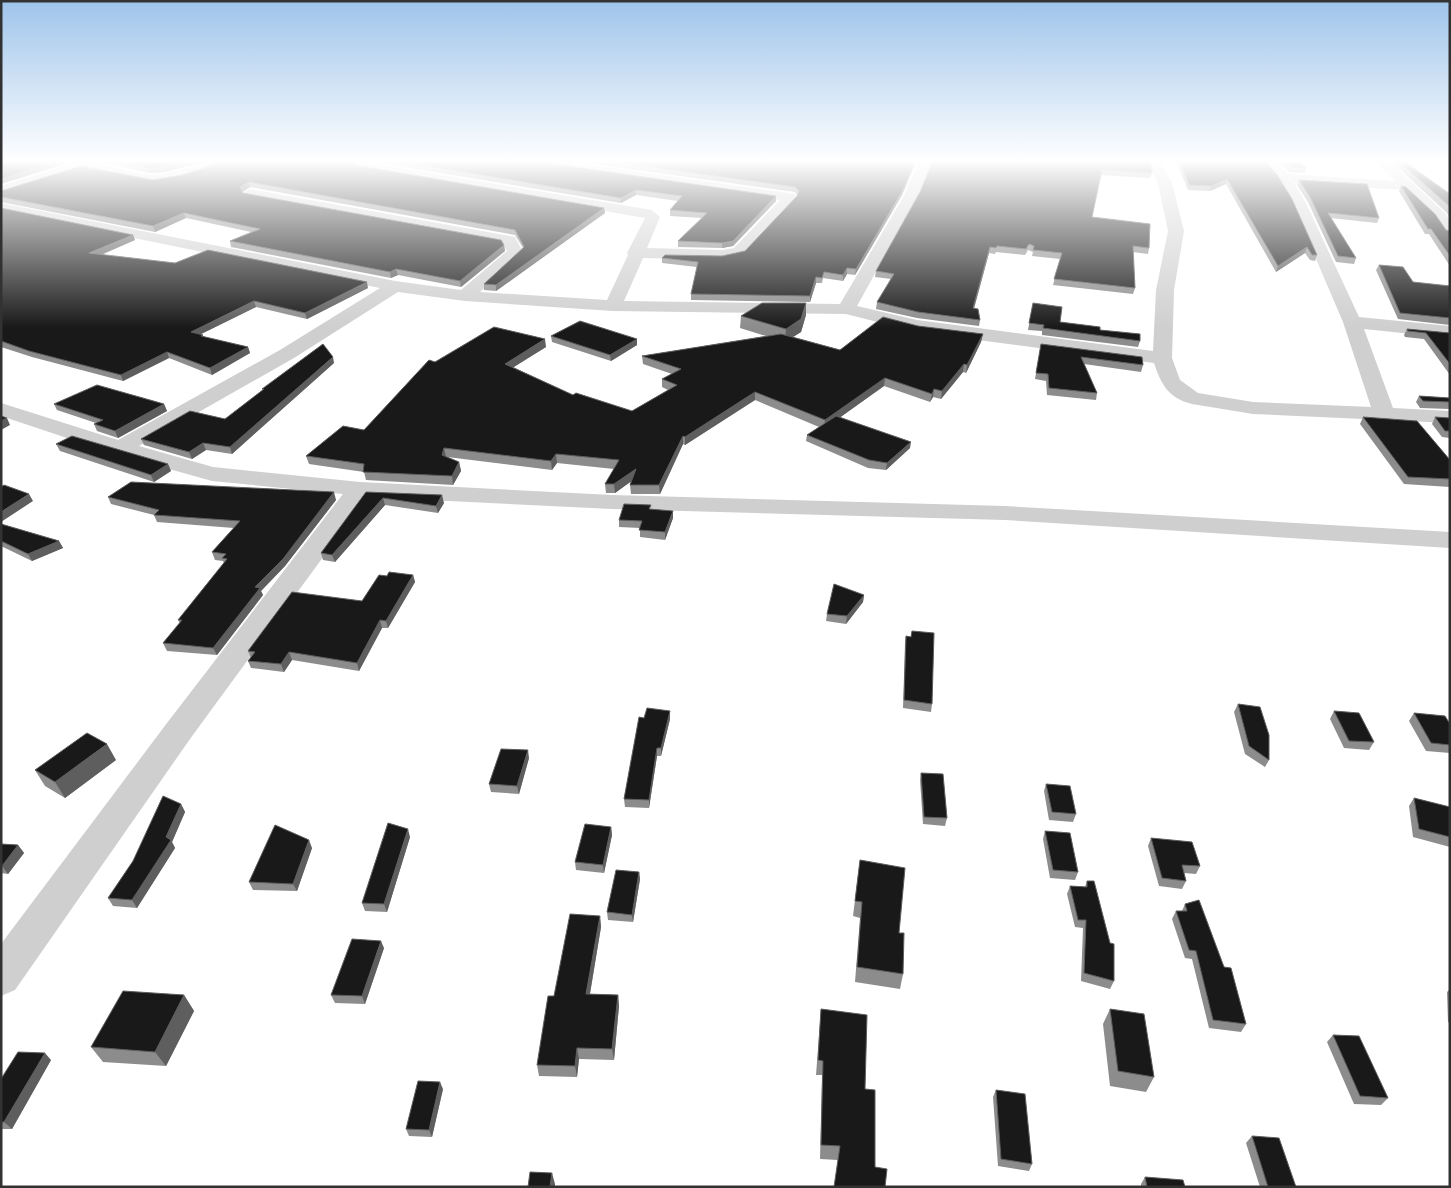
<svg xmlns="http://www.w3.org/2000/svg" width="1451" height="1188" viewBox="0 0 1451 1188" font-family="Figtree,sans-serif">
	<style>
		.lines { fill: none; stroke-linecap: round; stroke-linejoin: round }
		.minor { fill: #cfcfcf; fill-rule: evenodd }
		.wall { fill: #8c8c8c }
		.shaded-wall { fill: #5e5e5e }
		.building { fill: #191919; stroke: #5e5e5e }
	</style>
	<rect width="100%" height="100%" fill="#fff"/>
	<g class="lines">
		<!-- minor -->
		<path class="minor" d="M76,162H99L98,164C114,167 140,176 156,175C180,173 201,159 225,162L223,165L183,178L154,183L83,169L1,195V186Z
			M350,162H365L652,210L660,217L647,248L722,250L734,248L780,200L546,166L541,165L540,162H570L795,194L797,197L795,200L745,255L722,260L643,258L624,301L840,304L904,196L918,162H931L918,196L857,306L917,320L1153,351L1156,290L1168,231L1158,183L1147,162H1160L1172,183L1184,231L1174,290L1172,358L1180,380L1198,393L1253,402L1371,407L1343,322L1292,203L1278,180L1263,162H1277L1288,174L1395,181L1376,162H1390L1444,212L1450,220V236L1445,234L1434,218L1405,190L1294,183L1306,203L1359,317L1450,326V338L1364,329L1393,408L1450,411V423L1253,414L1192,404C1168,398 1161,384 1154,363L917,332L846,314L613,311L465,301L398,292L294,358L139,446L213,467L360,482L612,495L1005,506L1450,532V548L1005,520L612,509L367,497L190,739L15,990L1,996V944L167,723L343,494L212,481L112,453L1,416V403L118,440L280,350L380,288L1,211V203L395,281L461,290L507,251L503,244L245,196L243,193L250,189L515,237L523,252L480,292L607,300L628,255L627,253L645,218L361,169L356,168Z"/>
	</g>
	<!-- wall -->
	<path class="wall" d="M100,162H204L165,172L150,173L101,163Z
		M374,162H540L776,201L733,246L722,248L678,247V241L702,218L670,216V210L678,201L636,195L621,203Z
		M580,162H916L902,195L855,275L847,274L843,281L823,278L822,283H816L810,302L691,300V294L697,267L662,263V258L722,256L745,251L797,196V195L795,192Z
		M1149,162L1152,173L1150,178L1101,175L1092,217L1149,248L1148,254L1133,252L1135,288L1133,294L1053,285L1060,259L1032,256L1033,252L1028,250L1025,255L996,252L995,254L989,253L974,309L980,320L979,326L917,318L876,309L877,302L891,279L875,277L876,271L920,192Z
		M1176,162H1266L1317,255L1315,261L1310,260L1305,253L1276,272L1226,184L1210,191L1188,190Z
		M1278,162H1299L1306,168L1305,173L1289,172Z
		M1392,162H1405L1450,194V217L1445,211Z
		M355,165L604,208L605,213L496,291L484,290V284L523,248L515,235L250,187L243,192V193L504,245L505,251L461,287L398,275L391,278L231,247L230,241L251,232L186,218L155,232L1,202V191Z
		M1299,180L1379,218L1377,223L1331,218L1356,258L1354,264L1336,262L1308,202L1297,185Z
		M1401,186L1446,230L1450,231V266L1429,234H1425L1399,191Z
		M1,208L133,235L135,240L101,255L368,288L307,319L256,307L201,334L204,337L248,347L250,353L212,375L169,358L123,381L32,357L1,347Z
		M1379,265L1413,282L1450,286V325L1398,319L1376,270Z
		M806,303V315L801,332L793,337L840,350L918,326L983,334L981,342L966,373L963,372L941,399L933,397L930,402L884,386L840,417L910,448L886,470L868,468L806,441L807,435L819,427L755,400L685,445L683,444L660,494H631L630,485L631,481L615,493H606L605,484L614,469L557,463L552,470L447,457L459,462L461,471L453,485L366,480L364,472L309,464L306,456L364,430L435,362L546,347L513,367L573,395L632,411L668,390L662,387V379L672,374L643,364L642,356L766,336L740,328L741,316Z
		M1033,303L1060,322L1100,330L1140,341L1138,347L1042,335V331L1028,330Z
		M1407,329L1450,333V375L1424,339L1405,337L1404,335Z
		M551,336L637,339V345L611,361L552,342Z
		M1040,350L1143,365L1141,372L1084,364L1097,393L1096,400L1047,395L1046,381L1035,379Z
		M334,363L232,454L206,450L192,459L144,445L141,439L225,419L263,390L262,389Z
		M1419,396L1450,398V409L1420,408L1416,402Z
		M54,404H164L167,411L118,438L97,431L94,424L96,423L57,410Z
		M1363,417L1450,460V487L1404,484L1360,424Z
		M1435,417L1450,418V438L1442,437L1432,424Z
		M56,444L168,464L171,471L154,482L60,451Z
		M366,492L444,503L438,513L385,505L335,562L323,560L321,553Z
		M108,497L336,500L285,566L261,591L263,595L217,655L167,651L163,643L180,623L178,620L224,563L223,561L215,560L212,552L234,528L157,522L154,515L111,504Z
		M651,509L673,518L665,540L640,537V528L619,527V520Z
		M1,524L59,541L63,548L32,561L1,546Z
		M413,575L415,582L388,628H382L359,671L292,660L284,672L251,668L248,661L251,658L248,651L362,601L387,576Z
		M864,595L863,602L846,624L826,621L827,614Z
		M912,631L932,704L931,712L903,708L905,643L906,636L911,637Z
		M1238,704L1269,760L1265,767L1245,754L1234,712Z
		M670,711V719L661,756H657L649,808L625,807L624,799L644,718Z
		M1334,711L1374,742L1369,750L1344,748L1330,719Z
		M1414,713L1450,724V753L1426,751L1409,721Z
		M529,758L519,794L491,792L489,784Z
		M116,760L65,798L45,786L35,770Z
		M921,773L947,818L945,826L923,824L920,780Z
		M1046,784L1076,814L1073,822L1049,820L1044,791Z
		M1414,798L1450,807V847L1413,837L1409,806Z
		M181,804L185,812L172,842L175,848L137,908L113,906L108,898Z
		M611,827L612,835L604,873L576,870L575,862Z
		M1045,831L1078,872L1075,880L1050,878L1043,839Z
		M410,837L387,912L365,911L362,903Z
		M1151,838L1200,866L1196,874L1184,873L1186,881L1182,889L1159,886L1148,846Z
		M1,844L18,845L24,853L8,874L1,873Z
		M312,848L297,891L253,890L249,882Z
		M860,860L903,974L900,989L855,982L860,918L853,916Z
		M639,872L640,879L633,922L608,920L607,912Z
		M1087,881L1114,981L1110,989L1081,981L1083,928L1075,927L1067,894L1070,886L1085,887Z
		M1185,904L1246,1024L1241,1032L1209,1028L1192,959L1185,958L1172,919L1176,911H1182Z
		M600,916L601,927L590,994L618,995L619,1006L614,1060L579,1059L577,1077L539,1076L537,1065L554,996Z
		M384,948L365,1004L335,1003L331,995Z
		M1450,989V1023L1448,1022L1447,992Z
		M184,995L194,1011L166,1066L103,1062L91,1047Z
		M821,1009L865,1089L875,1167L885,1187H834L838,1160L820,1159L822,1075H816Z
		M1110,1009L1154,1077L1146,1092L1110,1086L1103,1024Z
		M1333,1035L1388,1098L1381,1105L1354,1104L1327,1042Z
		M51,1060L12,1129H1V1079Z
		M443,1089L432,1137L409,1136L406,1129Z
		M996,1090L1032,1164L1029,1171L998,1166L993,1097Z
		M1252,1136L1296,1187H1260L1246,1143Z
		M1145,1177L1185,1187H1141V1184Z"/>
	<!-- shaded-wall -->
	<path class="shaded-wall" d="M55,162H72L1,184V179Z
		M184,162H204L165,172L150,173L148,168Z
		M915,162H916L902,195L855,275L856,269Z
		M1227,179L1226,184L1210,191L1212,186Z
		M249,182L250,187L241,193L240,187Z
		M636,190V195L621,203V198Z
		M776,196V201L733,246L722,248V243Z
		M604,208L605,213L496,291V285Z
		M184,213L186,218L155,232L153,226Z
		M133,235L135,240L91,259L89,253Z
		M504,245L505,251L461,287L460,281Z
		M990,247L989,253L972,315L973,308Z
		M1307,247L1305,253L1276,272L1278,266Z
		M847,268V274L843,281V275Z
		M396,269L398,275L391,278L390,272Z
		M816,277V283L810,302V296Z
		M367,282L368,288L307,319L305,313Z
		M254,301L256,307L193,338L191,332Z
		M806,303V315L801,332L785,342L786,329Z
		M983,334L981,342L966,373L967,365Z
		M545,339L546,347L506,372L505,364Z
		M637,339V345L611,361L610,355Z
		M248,347L250,353L212,375L210,368Z
		M167,352L169,358L123,381L121,375Z
		M333,357L334,363L232,454L230,447Z
		M964,364L963,372L941,399L942,391Z
		M885,378L884,386L824,429L825,420Z
		M934,389L933,397L930,402L932,394Z
		M755,392V400L685,445V437Z
		M164,404L167,411L118,438L115,431Z
		M7,418L10,425L1,430V421Z
		M683,436V444L660,494L659,485Z
		M911,442L910,448L886,470L887,463Z
		M203,443L206,450L192,459L189,452Z
		M444,448L446,457L442,455Z
		M556,454L557,463L552,470L551,461Z
		M459,462L461,471L453,485L452,476Z
		M168,464L171,471L154,482L151,475Z
		M636,469V478L615,493L614,484Z
		M334,492L336,500L285,566L261,591L263,595L217,655L213,648L255,587Z
		M29,494L33,501L1,522V512Z
		M442,495L444,503L438,513L436,506Z
		M383,498L385,505L335,562L332,555Z
		M673,511V518L665,540V532Z
		M59,541L63,548L32,561L28,554Z
		M413,575L415,582L388,628L386,621Z
		M864,595L863,602L846,624L847,616Z
		M380,620L382,628L359,671L357,663Z
		M289,652L292,660L284,672L281,664Z
		M670,711V719L661,756V748Z
		M107,744L116,760L65,798L55,782Z
		M657,748V756L649,808V800Z
		M528,750L529,758L519,794L517,786Z
		M181,804L185,812L172,842L175,848L137,908L132,900L166,837Z
		M611,827L612,835L604,873L603,865Z
		M408,829L410,837L387,912L384,904Z
		M309,840L312,848L297,891L293,884Z
		M18,845L24,853L8,874L2,866Z
		M639,872L640,879L633,922L632,915Z
		M600,916L601,927L588,1005L586,994Z
		M381,941L384,948L365,1004L362,996Z
		M184,995L194,1011L166,1066L155,1052Z
		M618,995L619,1006L614,1060L612,1049Z
		M577,1048L579,1059L577,1077L575,1066Z
		M45,1053L51,1060L12,1129L4,1122Z
		M440,1082L443,1089L432,1137L429,1130Z
		M552,1173L555,1184V1187H550Z"/>
	<!-- building -->
	<path class="building" d="M1,162H55L1,179Z
		M117,162H184L163,167L148,168Z
		M222,162H351L355,165L604,208L496,285L484,284L524,247L515,230L249,182L240,187L243,193L501,240L504,245L460,281L396,269L390,272L230,241L260,229L184,213L153,226L1,197V191L81,166L153,180L182,175Z
		M402,162H540L776,196L733,241L722,243L678,241L707,213L670,210L682,196L636,190L621,198Z
		M614,162H915L903,190L856,269L847,268L843,275L824,272L822,278L816,277L810,296L691,294L698,262L662,258L665,255L722,256L745,251L797,196L799,191L795,187Z
		M932,162H1149L1152,167V173L1102,170L1092,217L1150,224L1149,248L1133,246L1135,288L1054,279L1062,253L1033,250L1034,246L1029,244L1026,249L997,246L996,248L990,247L973,308L978,309L980,320L918,312L877,302L894,274L876,271L920,192Z
		M1180,162H1266L1278,176L1292,199L1317,255H1312L1307,247L1278,266L1227,179L1212,186L1189,185Z
		M1285,162H1299L1306,168L1291,167Z
		M1399,162H1405L1450,194V208L1448,205Z
		M1299,180L1367,184L1379,218L1328,213L1356,258L1338,256L1310,197Z
		M1401,186L1406,187L1435,214L1446,230L1450,231V256L1431,229H1428Z
		M1,208L133,235L89,253L175,263L208,250L367,282L305,313L254,301L191,332L203,335L201,336L248,347L210,368L167,352L121,375L29,351L1,341Z
		M1379,265L1403,267L1413,282L1450,286V318L1400,313Z
		M762,303H806L801,319L786,329L741,316Z
		M1033,303L1062,307L1060,322L1100,327V330L1140,334V341L1043,328L1044,325L1029,323Z
		M883,317L918,326L983,334L967,365L964,364L942,391L934,389L932,394L885,378L825,420L755,392L685,437L683,436L659,485H630L636,469L614,484H605L619,460L556,454L551,461L444,448L442,455L459,462L452,476L363,472L364,464L306,456L343,426L364,430L429,360L435,362L494,327L545,339L505,364L573,395L576,393L632,411L677,385L662,379L681,369L642,356L781,334L840,350Z
		M580,321L637,339L610,355L551,336Z
		M1407,329L1450,333V364L1426,333L1408,331Z
		M323,344L333,357L230,447L203,443L189,452L141,439L190,411L225,419L264,389H262Z
		M1041,344L1142,357L1143,365L1081,357L1097,393L1049,388L1048,374L1036,373Z
		M97,385L164,404L115,431L94,424L103,420L54,404Z
		M1419,396L1450,398V402L1423,401Z
		M1,416L7,418L1,421Z
		M836,416L911,442L887,463L869,460L807,435Z
		M1363,417L1417,421L1450,460V479L1408,477Z
		M1435,417L1450,418V431H1445Z
		M72,436L168,464L151,475L56,444Z
		M131,482L334,492L283,559L255,587L260,588L213,648L163,643L182,620H178L227,559L222,558L226,554L212,552L240,521L154,515L159,510L108,497Z
		M4,485L29,494L1,512V487Z
		M366,492L442,495L436,506L383,498L332,555L321,553Z
		M624,504L651,505L649,509L673,511L665,532L639,530L642,521L619,520Z
		M1,524L59,541L28,554L1,541Z
		M389,572L413,575L386,621L380,620L357,663L289,652L281,664L248,661L255,652L248,651L292,592L362,601L379,575L387,576Z
		M834,584L864,595L847,616L827,614Z
		M912,631L934,633L932,704L904,700L906,636L911,637Z
		M1238,704L1260,707L1269,735V760L1249,746Z
		M647,708L670,711L661,748H657L649,800L624,799L639,717L644,718Z
		M1334,711L1359,713L1374,742L1349,741Z
		M1414,713L1445,716L1450,724V745L1431,743Z
		M87,733L107,744L55,782L35,770Z
		M501,749L528,750L517,786L489,784Z
		M921,773L943,774L947,818L924,817Z
		M1046,784L1070,786L1076,814L1052,812Z
		M163,796L181,804L166,837L171,840L132,900L108,898L133,861Z
		M1414,798L1450,807V837L1419,829Z
		M388,823L408,829L384,904L362,903Z
		M585,824L611,827L603,865L575,862Z
		M275,825L309,840L293,884L249,882Z
		M1045,831L1070,833L1078,872L1053,870Z
		M1151,838L1192,842L1200,866L1182,865L1186,881L1162,878Z
		M1,844L18,845L2,866H1Z
		M860,860L905,868L899,933H904L903,974L857,967L862,902L855,901Z
		M616,870L639,872L632,915L607,912Z
		M1087,881H1094L1110,943L1114,944V981L1084,973L1086,920H1078L1070,886L1087,887Z
		M1199,900L1224,967L1231,968L1246,1024L1213,1020L1196,951L1189,950L1176,911H1187L1185,904Z
		M570,914L600,916L586,994L618,995L612,1049L577,1048L575,1066L537,1065L548,996H554Z
		M352,939L381,941L362,996L331,995Z
		M123,991L184,995L155,1052L91,1047Z
		M821,1009L867,1015L865,1089L875,1090V1167L887,1169L885,1187H834L840,1146L821,1145L823,1061L818,1060Z
		M1110,1009L1144,1014L1154,1077L1118,1071Z
		M1333,1035L1359,1036L1388,1098L1360,1096Z
		M18,1052L45,1053L4,1122H1V1079Z
		M418,1081L440,1082L429,1130L406,1129Z
		M996,1090L1025,1094L1032,1164L1001,1159Z
		M1252,1136L1279,1138L1296,1187H1268Z
		M530,1172L552,1173L550,1187H528Z
		M1145,1177L1183,1180L1185,1187H1147Z"/>
	<!-- sky -->
	<linearGradient id="sky" x2="0" y2="1"><stop stop-color="#9ec4ea"/><stop offset="0.49" stop-color="#fff"/><stop offset="1" stop-color="#fff" stop-opacity="0"/></linearGradient>
	<rect width="1451" height="328" fill="url(#sky)"/>
	<!-- border -->
	<rect width="1451" height="1188" fill="none" stroke="#323232" stroke-width="5"/>
</svg>
